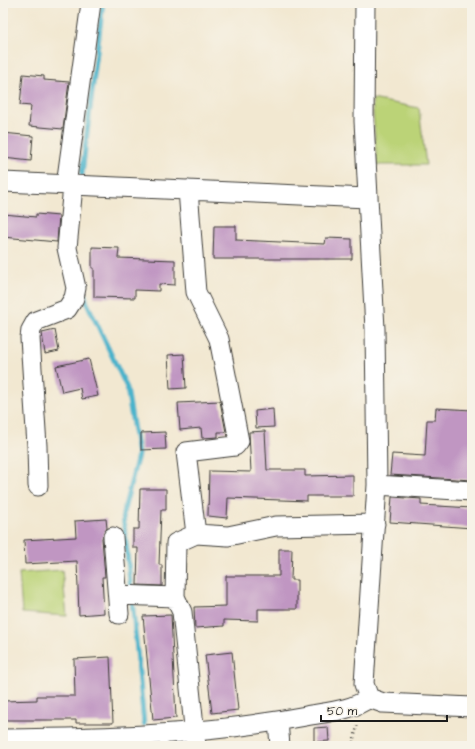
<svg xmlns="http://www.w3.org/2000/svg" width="475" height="749" viewBox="0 0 475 749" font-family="'Architects Daughter',sans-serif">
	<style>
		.green { fill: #bbd377; stroke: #6c784a }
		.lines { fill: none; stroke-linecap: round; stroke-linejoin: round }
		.stream { stroke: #4cb3cb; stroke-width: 5 }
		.building { fill: #c096c2 }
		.street-casing { stroke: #3c3b37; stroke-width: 21 }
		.path { stroke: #3c3b37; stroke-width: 2.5; stroke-dasharray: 1 3; stroke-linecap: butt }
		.street { stroke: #fff; stroke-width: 19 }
	</style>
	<rect width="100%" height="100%" fill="#f7f3e8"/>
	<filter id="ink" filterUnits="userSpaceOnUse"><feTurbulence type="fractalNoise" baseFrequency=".025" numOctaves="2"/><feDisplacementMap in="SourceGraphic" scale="8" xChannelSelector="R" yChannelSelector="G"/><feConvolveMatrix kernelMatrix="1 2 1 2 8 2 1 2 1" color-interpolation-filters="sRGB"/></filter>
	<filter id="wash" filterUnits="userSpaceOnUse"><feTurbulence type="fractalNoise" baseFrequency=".012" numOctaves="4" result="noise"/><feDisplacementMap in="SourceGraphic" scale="16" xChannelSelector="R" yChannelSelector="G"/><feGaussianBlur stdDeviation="0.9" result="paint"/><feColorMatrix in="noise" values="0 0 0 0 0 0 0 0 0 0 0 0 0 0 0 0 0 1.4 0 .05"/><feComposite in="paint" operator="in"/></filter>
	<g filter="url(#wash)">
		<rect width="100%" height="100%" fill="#f2e8d1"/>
		<!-- green -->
		<path class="green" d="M372,99L419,108L426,165H377Z
			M62,570L67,616L22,613L19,573Z"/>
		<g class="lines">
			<!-- stream -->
			<path class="stream" d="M82,174L103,3
				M83,288L87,303L127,388L138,455L123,514L131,591
				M132,599L144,724"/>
		</g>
		<g id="blocks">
			<!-- building -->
			<path class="building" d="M23,74L44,76V80L69,82L63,129L29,126L31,106L20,105Z
				M3,133L33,136L31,161L3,158Z
				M3,214L36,217V214L59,216L57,242L3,237Z
				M214,226H236V240L325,244L326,238L352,239V259H213Z
				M92,247L119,248L118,258L175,260V285L159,284V291L135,290V298L94,297V268H92Z
				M55,330L59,351L45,354L42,333Z
				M184,354L186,388L170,389L168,355Z
				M89,359L98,396L82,399L80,388L62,392L56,366Z
				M220,401L226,432H218V437L202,438L201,428L180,430L178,403Z
				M436,408L472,410V480L390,475L392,454L425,456L427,420H435Z
				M273,409L274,427L256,428L255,411Z
				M265,431L267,470H305V476L353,475V496H307V501L228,498L227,518L208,516L209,471L251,472L249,432Z
				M165,432L166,449L141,450V433Z
				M140,489H166V510H161L159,565H162V586L137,585L138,548H133V529H139Z
				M392,497L421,499V505L472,508V528L390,522Z
				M106,519L107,528L102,538L105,577H102L104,613L79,615L77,561L25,564L24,540L76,537L75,521Z
				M279,549H292L291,580H297V609H258V621L224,620V626L195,628L194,607L226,606V576H279Z
				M171,615L176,718L153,720L143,616Z
				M232,652L238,710L212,713L205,655Z
				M110,657L113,723H76V720H3V701L37,700V696H75L74,659Z
				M328,727L329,741L314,742V728Z"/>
		</g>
	</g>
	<g filter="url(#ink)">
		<use href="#blocks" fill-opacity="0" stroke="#3c3b37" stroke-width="1"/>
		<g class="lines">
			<!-- street casing -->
			<g class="street-casing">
				<path id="street" d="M365,3L364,121L375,329L377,485L364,684L369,698L383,703L472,707
					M3,182L367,198
					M66,185L91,3
					M188,190L196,292L219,339L239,441L235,446L186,452L196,534L228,536L276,526L375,524
					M377,485L472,491
					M38,486L37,446L30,338L31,330L36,321L67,309L74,298L76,288L67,248L73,186
					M196,534L176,543L175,597L182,612L196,746
					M113,537L119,614
					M118,595L175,597
					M278,721L280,746
					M3,739C105,738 206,735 306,716C327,712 351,711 369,698"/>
			</g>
			<!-- path -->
			<path class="path" d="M352,746L358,723"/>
			<!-- street -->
			<use href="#street" class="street"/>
		</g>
	</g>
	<!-- margin -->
	<rect width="475" height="749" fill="none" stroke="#f7f3e8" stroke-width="16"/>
	<!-- scale -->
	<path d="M321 715v6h126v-6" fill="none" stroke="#1c1c1c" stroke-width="2"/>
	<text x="327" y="715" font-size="12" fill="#1c1c1c" stroke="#f7f3e8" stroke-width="3" paint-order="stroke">50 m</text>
</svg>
